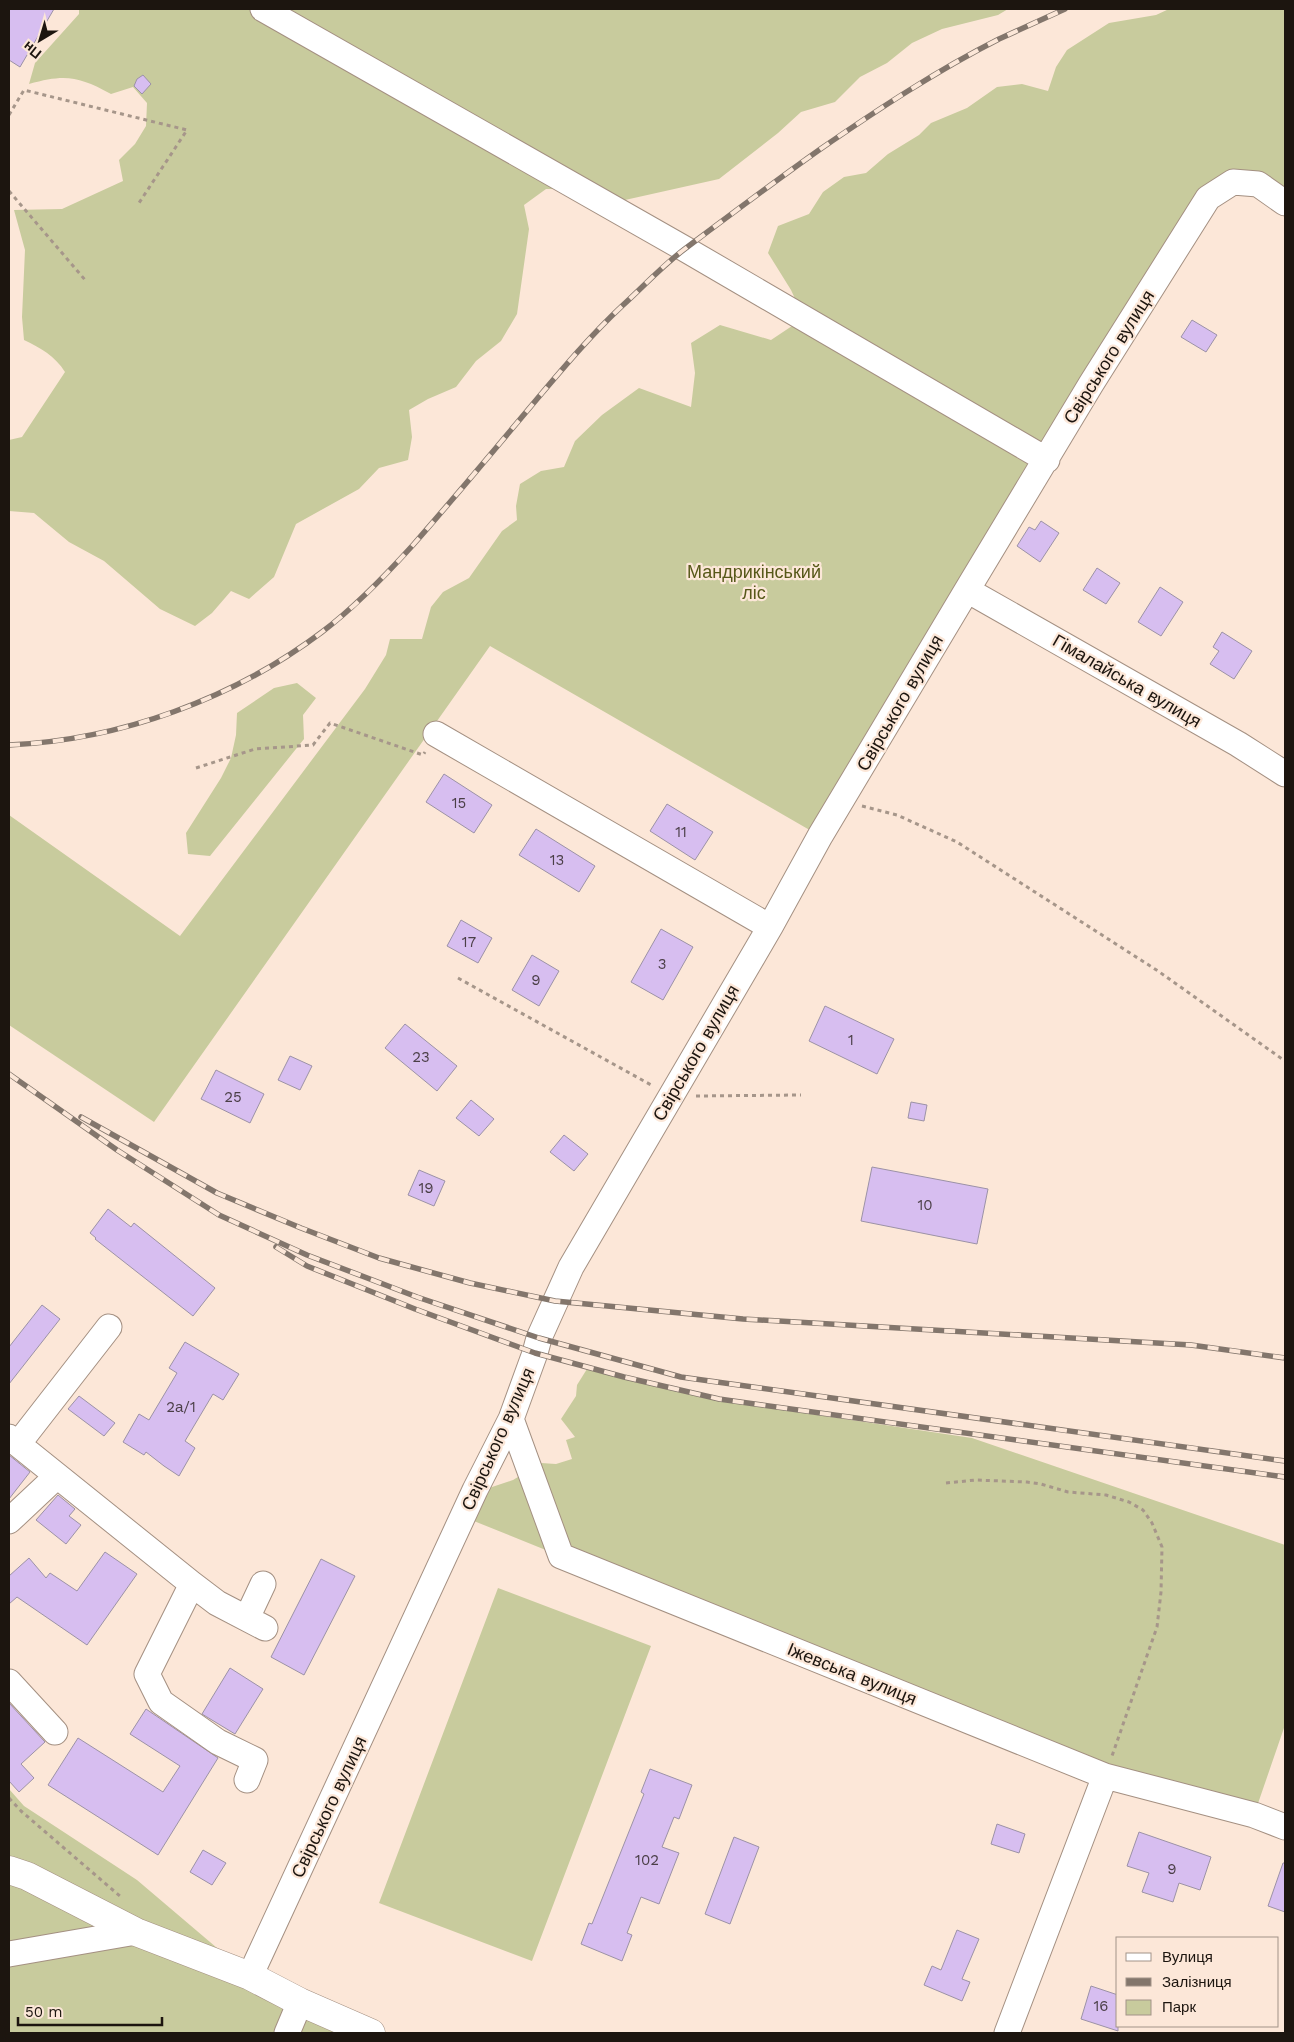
<svg xmlns="http://www.w3.org/2000/svg" width="1294" height="2042" viewBox="0 0 1294 2042" font-family="'Work Sans',sans-serif">
	<style>
		.green { fill: #c8cb9d }
		.building { fill: #d7bef0; stroke: #9c92a6 }
		.lines { fill: none; stroke-linecap: round; stroke-linejoin: round }
		.minor-casing { stroke: #a49082; stroke-width: 27 }
		.major-casing { stroke: #a49082; stroke-width: 29 }
		.path { stroke: #a6968a; stroke-width: 3; stroke-dasharray: 4 4; stroke-linecap: butt }
		.minor { stroke: #fff; stroke-width: 25 }
		.major { stroke: #fff; stroke-width: 28 }
		.rail-casing { stroke: #83766c; stroke-width: 5.5 }
		.rail { stroke: #fce7d8; stroke-width: 4; stroke-dasharray: 11; stroke-linecap: butt }
		.labels { text-anchor: middle; stroke-width: 4.5; stroke-linejoin: round; paint-order: stroke }
		.number-label { font-size: 15px; fill: #4b3f47 }
		.street-label { font-size: 18px; fill: #1c150f; stroke: #fce7d8 }
		.park-label { font-size: 18px; fill: #575819; stroke: #fce7d8 }
	</style>
	<rect width="100%" height="100%" fill="#fce7d8"/>
	<!-- green -->
	<path class="green" d="M79,9H1008L998,15L942,29L912,43L887,63L860,77L835,102L801,112L778,133L719,179L616,202L582,189H546L524,205L529,229L517,314L501,341L476,361L456,387L428,399L409,410L412,437L408,460L379,468L359,489L296,524L274,577L249,599L231,591L212,613L195,626L160,609L104,561L69,542L34,513L9,511V440L22,437L65,372C55,356 41,348 24,340L22,317L25,250L14,210L62,209L123,181L119,160L135,144L146,126L147,103L133,87L111,94C78,76 65,74 29,84L35,63L79,14Z
		M1169,9H1285V203L1233,182L820,836L490,646L154,1122L9,1025V815L180,936L365,689L386,655L390,639H422L431,607L443,592L469,578L502,531L517,520L516,506L520,484L541,471L564,467L575,441L602,415L639,388L691,407L695,373L691,343L720,325L771,340L804,318L791,290L768,253L778,226L809,214L823,192L844,177L866,173L888,154L919,135L931,123L967,108L997,87L1022,84L1048,91L1056,67L1067,50L1109,23L1156,15Z
		M297,683L316,698L303,715L304,739L210,856L188,854L186,833L221,778L231,758L236,735L237,713L274,688Z
		M587,1369L764,1407L972,1438L1285,1545V1725L1254,1815L1105,1776L464,1517L483,1490L513,1480L541,1463L556,1464L572,1459L566,1440L575,1437L561,1419L576,1396L577,1385Z
		M498,1588L651,1646L532,1961L379,1903Z
		M9,1789L24,1806L137,1880L250,1976L352,2033H9Z"/>
	<!-- building -->
	<path class="building" d="M9,9H54L20,67L9,60Z
		M143,75L151,84L142,94L134,86L137,79Z
		M1192,320L1217,335L1206,352L1181,337Z
		M1041,521L1059,533L1040,562L1017,546L1029,527L1035,530Z
		M1097,568L1120,583L1106,604L1083,590Z
		M1160,587L1183,602L1161,636L1138,622Z
		M1222,632L1252,651L1234,679L1210,664L1219,651L1213,647Z
		M444,774L492,805L474,833L426,802Z
		M667,804L713,832L695,860L650,831Z
		M536,829L595,866L579,892L519,855Z
		M461,920L492,938L478,963L447,946Z
		M661,929L693,947L663,1000L631,982Z
		M532,955L559,971L539,1006L512,990Z
		M825,1006L894,1039L877,1074L809,1041Z
		M405,1024L457,1066L437,1091L385,1048Z
		M290,1056L312,1066L300,1090L278,1080Z
		M216,1070L264,1094L250,1123L201,1099Z
		M471,1100L494,1119L479,1136L456,1118Z
		M911,1102L927,1105L924,1121L908,1118Z
		M564,1135L588,1154L574,1171L550,1152Z
		M872,1167L988,1189L977,1244L861,1221Z
		M419,1170L445,1181L434,1206L408,1195Z
		M108,1209L131,1227L134,1223L215,1288L193,1316L95,1239L96,1238L90,1233Z
		M42,1305L60,1319L9,1384V1347Z
		M185,1342L239,1374L223,1400L213,1394L185,1441L195,1448L179,1476L164,1466L146,1452L144,1455L123,1442L139,1414L149,1420L177,1373L169,1368Z
		M79,1396L115,1423L104,1436L68,1409Z
		M9,1455L30,1472L9,1499Z
		M58,1495L75,1509L69,1516L81,1525L66,1544L36,1520Z
		M105,1552L137,1574L87,1645L17,1597L9,1604V1576L29,1558L46,1578L50,1573L77,1591Z
		M321,1559L355,1576L304,1675L271,1657Z
		M230,1668L263,1689L235,1734L202,1714Z
		M9,1703L45,1742L21,1764L34,1778L19,1792L9,1781Z
		M146,1709L218,1758L158,1855L48,1785L78,1738L163,1792L180,1766L130,1734Z
		M650,1769L692,1785L679,1819L674,1817L662,1847L679,1853L659,1904L641,1897L627,1933L632,1935L622,1961L581,1944L589,1923L592,1924L644,1794L641,1792Z
		M997,1824L1025,1834L1019,1853L991,1844Z
		M1139,1832L1211,1857L1200,1890L1179,1883L1173,1902L1142,1892L1149,1873L1127,1866Z
		M734,1837L759,1847L730,1924L705,1914Z
		M203,1850L226,1863L212,1885L190,1872Z
		M1283,1863H1285V1912L1268,1906Z
		M957,1930L979,1939L962,1979L970,1982L962,2001L924,1985L932,1966L941,1970Z
		M1091,1986L1118,1995V2031L1081,2019Z"/>
	<g class="lines">
		<!-- minor casing -->
		<g class="minor-casing">
			<path id="minor" d="M263,9L685,249L1047,460
				M967,590L1238,744L1285,774
				M436,734L770,927
				M511,1419L561,1556L1105,1776L1254,1815L1285,1827
				M9,1437L192,1584L147,1674L161,1702L218,1742L255,1760L247,1780
				M18,1444L109,1327
				M9,1521L57,1476
				M192,1584L217,1603L265,1628
				M247,1618L263,1584
				M9,1682L55,1732
				M9,1954L136,1932
				M250,1976L475,1490L511,1419L535,1353L539,1338L571,1267L770,927L820,836L967,590L1091,384L1208,198L1233,182L1258,184L1285,203
				M287,2033L300,2002
				M1007,2033L1105,1776"/>
		</g>
		<!-- major casing -->
		<g class="major-casing">
			<path id="major" d="M9,1870L27,1876L136,1932L250,1976L300,2002L371,2033"/>
		</g>
		<!-- path -->
		<path class="path" d="M9,115L24,90L187,130L137,206
			M9,191L86,281
			M196,768L255,749L313,745L330,723L423,755L425,752
			M862,806L897,815L957,842L1158,971L1285,1061
			M458,978L653,1086
			M696,1096L801,1095
			M946,1483L976,1480L1027,1482L1041,1484L1068,1492L1106,1495L1129,1502L1143,1510L1152,1523L1162,1547L1161,1592L1157,1627L1112,1756
			M9,1798L21,1811L121,1897"/>
		<!-- minor -->
		<use href="#minor" class="minor"/>
		<!-- major -->
		<use href="#major" class="major"/>
		<!-- rail casing -->
		<g class="rail-casing">
			<path id="rail" d="M9,745C120,740 233,699 322,632C355,607 385,576 413,545C455,497 496,448 537,399C564,367 591,335 622,306C643,287 663,265 686,248C730,215 774,182 819,150C877,110 936,71 999,39C1021,29 1043,19 1065,9
				M9,1074L117,1150L219,1215L307,1255L417,1297L539,1338L681,1377L1285,1461
				M81,1117L217,1193L301,1228L379,1258L470,1283L555,1301L743,1319L1191,1345L1285,1358
				M276,1247L307,1266L415,1309L535,1353L624,1377L719,1399L1285,1477"/>
		</g>
		<!-- rail -->
		<use href="#rail" class="rail"/>
	</g>
	<g class="labels">
		<!-- number labels -->
		<g class="number-label">
			<text x="459" y="808">15</text>
			<text x="681" y="837">11</text>
			<text x="557" y="865">13</text>
			<text x="469" y="947">17</text>
			<text x="662" y="969">3</text>
			<text x="536" y="985">9</text>
			<text x="851" y="1045">1</text>
			<text x="421" y="1062">23</text>
			<text x="233" y="1102">25</text>
			<text x="426" y="1193">19</text>
			<text x="925" y="1210">10</text>
			<text x="181" y="1412">2а/1</text>
			<text x="647" y="1865">102</text>
			<text x="1172" y="1874">9</text>
			<text x="1101" y="2011">16</text>
		</g>
		<!-- street labels -->
		<g class="street-label">
			<text transform="translate(1109 357) rotate(-58)" y="6">Свірського вулиця</text>
			<text transform="translate(1127 681) rotate(30)" y="6">Гімалайська вулиця</text>
			<text transform="translate(900 703) rotate(-60)" y="6">Свірського вулиця</text>
			<text transform="translate(696 1053) rotate(-60)" y="6">Свірського вулиця</text>
			<text transform="translate(498 1439) rotate(-66)" y="6">Свірського вулиця</text>
			<text transform="translate(852 1674) rotate(22)" y="6">Іжевська вулиця</text>
			<text transform="translate(329 1807) rotate(-65)" y="6">Свірського вулиця</text>
		</g>
		<!-- park labels -->
		<g class="park-label">
			<text x="754" y="578">Мандрикінський<tspan x="754" dy="21">ліс</tspan></text>
		</g>
	</g>
	<!-- border -->
	<rect width="1294" height="2042" fill="none" stroke="#1c150f" stroke-width="20"/>
	<!-- legend -->
	<rect x="1116" y="1937" width="162" height="90" fill="#fce7d8" stroke="#a29388"/>
	<rect x="1126" y="1953" width="25" height="8" fill="#ffffff" stroke="#a29388"/>
	<text x="1162" y="1962" font-size="15" fill="#1c150f">Вулиця</text>
	<rect x="1126" y="1978" width="25" height="8" fill="#83766c" stroke="#a29388"/>
	<text x="1162" y="1987" font-size="15" fill="#1c150f">Залізниця</text>
	<rect x="1126" y="2000" width="25" height="15" fill="#c8cb9d" stroke="#a29388"/>
	<text x="1162" y="2012" font-size="15" fill="#1c150f">Парк</text>
	<!-- north arrow -->
	<g transform="translate(40 40) rotate(218)" stroke="#fce7d8" stroke-width="4" paint-order="stroke">
	<path d="M0-4L9 19L0 12L-9 19Z" fill="#1c150f"/>
	<text y="-8" font-size="14" font-weight="bold" text-anchor="middle" fill="#1c150f">Пн</text>
	</g>
	<!-- scale -->
	<path d="M18 2017v8h144v-8" fill="none" stroke="#1c150f" stroke-width="2.5"/>
	<text x="25" y="2017" font-size="15" fill="#1c150f" stroke="#fce7d8" stroke-width="4" paint-order="stroke">50 m</text>
</svg>
